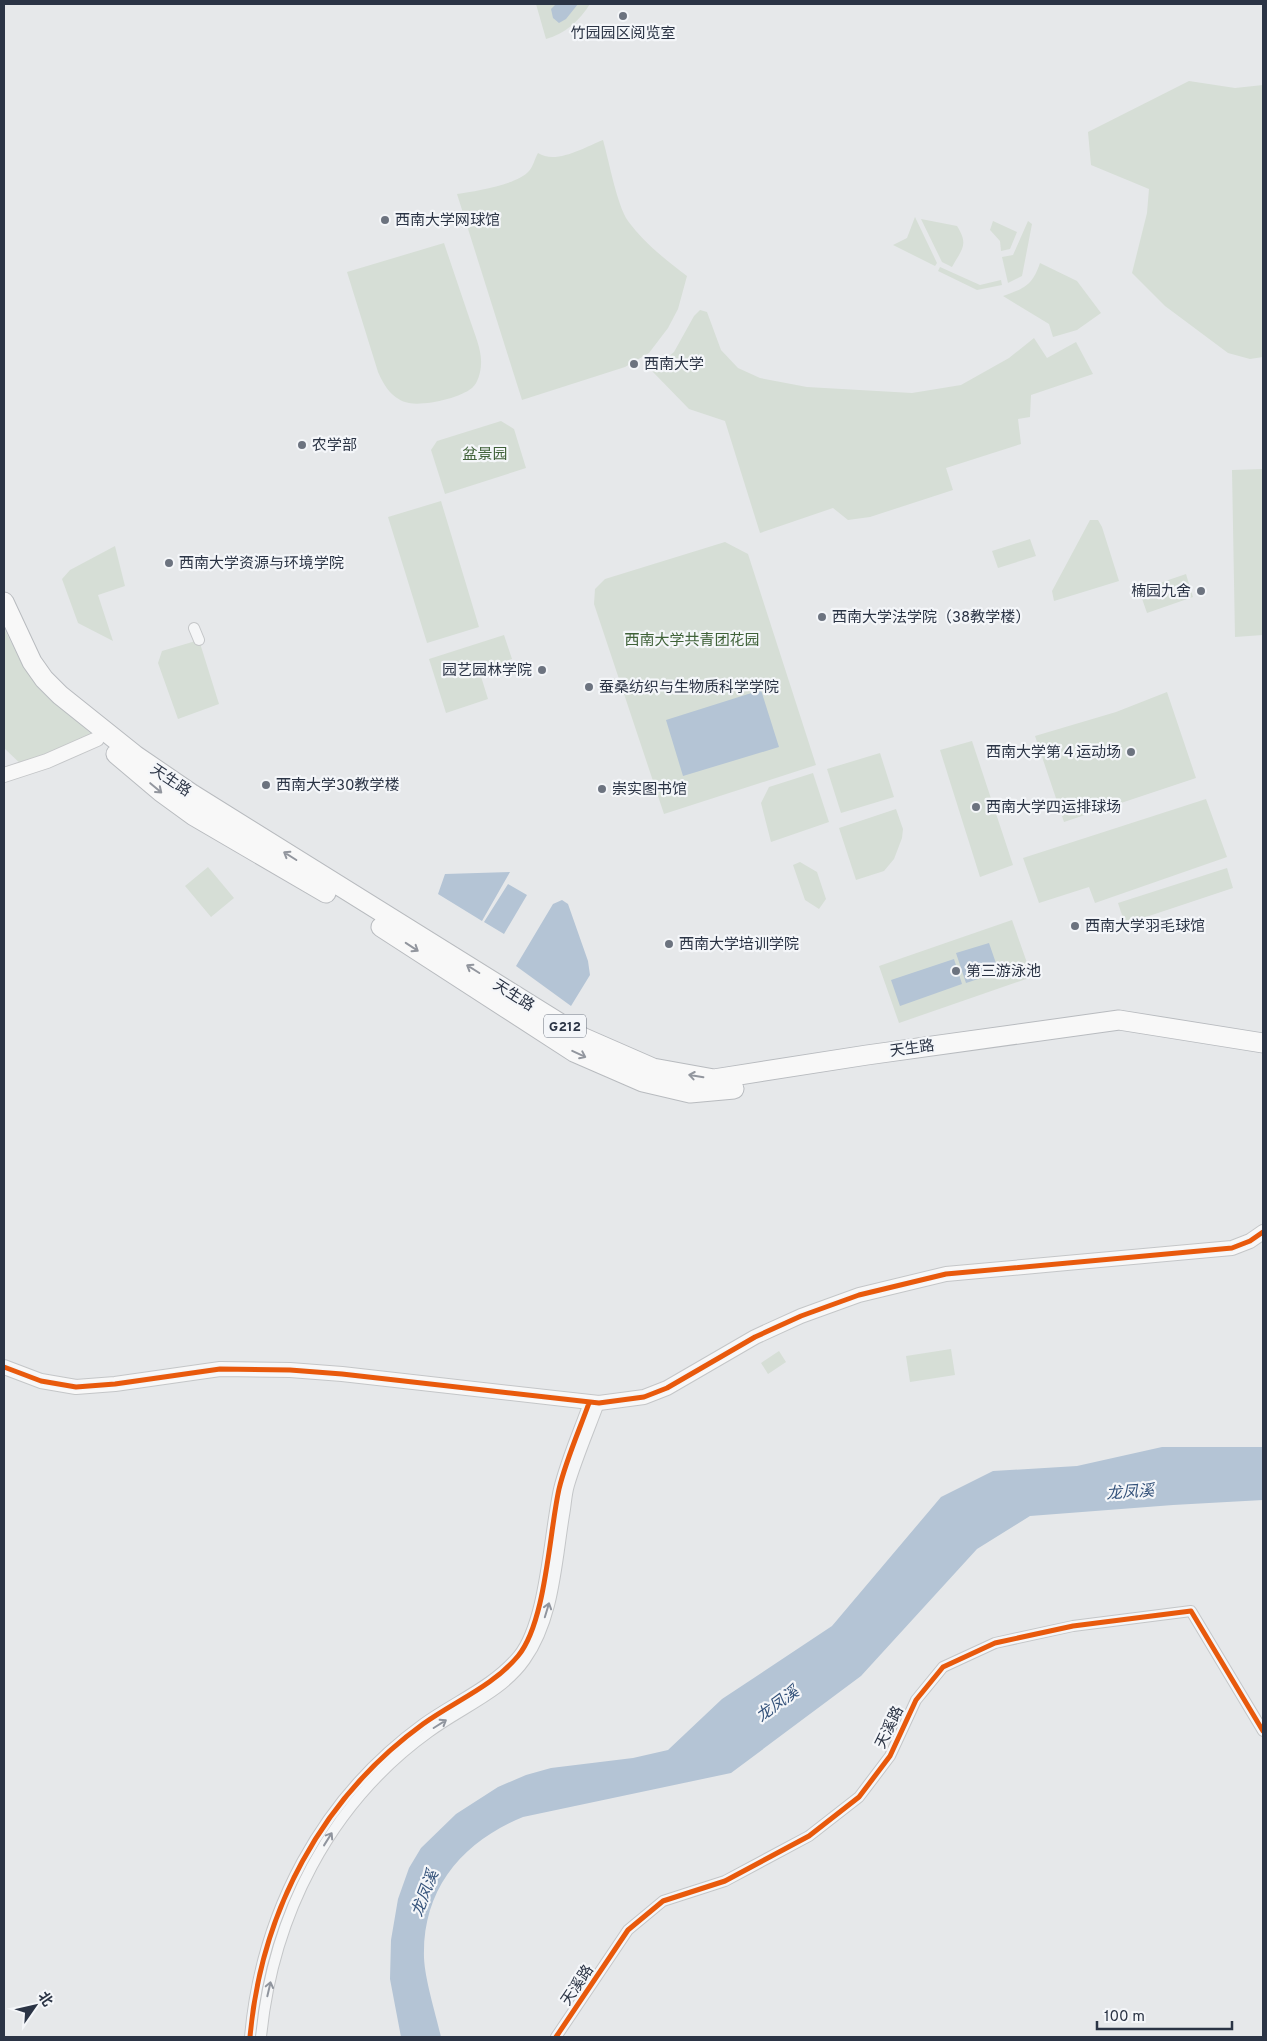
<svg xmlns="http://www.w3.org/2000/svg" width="1267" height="2041" viewBox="0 0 1267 2041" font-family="Overpass,'Noto Sans SC',sans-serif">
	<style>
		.green { fill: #d6ded6 }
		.water { fill: #b4c4d5 }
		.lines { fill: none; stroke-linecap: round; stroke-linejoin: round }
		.street-casing { stroke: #c4c6c8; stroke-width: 12 }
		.secondary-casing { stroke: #c4c6c8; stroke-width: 16 }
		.highway-casing { stroke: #b8bbbf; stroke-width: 21 }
		.street { stroke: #f5f6f7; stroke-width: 10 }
		.secondary { stroke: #f8f8f8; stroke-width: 14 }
		.highway { stroke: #f8f8f8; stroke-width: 19 }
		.cycleway-casing { stroke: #f4f6f9; stroke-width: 8 }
		.cycleway { stroke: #e8590c; stroke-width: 5 }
		.oneway { stroke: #92969e }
		.oneway2 { stroke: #90959e }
		.poi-dot { fill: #6c737f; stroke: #f4f6f9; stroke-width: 2 }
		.labels { text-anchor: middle; stroke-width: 4.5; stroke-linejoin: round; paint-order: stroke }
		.shield { fill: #f4f6f9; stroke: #676e7b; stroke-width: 1 }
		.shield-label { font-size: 14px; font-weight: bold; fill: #2b3445 }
		.poi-label { font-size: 15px; fill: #2b3445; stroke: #f4f6f9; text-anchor: start }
		.park-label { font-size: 15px; fill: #3f6138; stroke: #f4f6f9 }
		.street-label { font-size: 15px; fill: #2b3445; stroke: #f4f6f9 }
		.water-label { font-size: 16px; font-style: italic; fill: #34527a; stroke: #f4f6f9 }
	</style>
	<rect width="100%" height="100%" fill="#e6e8ea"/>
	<!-- green -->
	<path class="green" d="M536,4H590C579,21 565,34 546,39Z
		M1189,81L1235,88L1263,85V357L1250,359L1228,353L1165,306L1132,273L1147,213L1149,189L1091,165L1088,132Z
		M603,140C609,161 617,205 628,221C644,243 666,260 687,276L678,309L668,328L649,353L625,367L522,400L457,194C475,191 517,185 529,171C533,167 535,158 538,153C556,165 585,147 603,140Z
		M915,217L937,263L935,266L893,245L907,238Z
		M921,219L957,226C969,245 962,249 952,267L942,262Z
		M993,221L1017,232L1010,249L1001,251L1000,241L990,230Z
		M1028,221L1032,224L1022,276L1008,283L1002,257L1013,255Z
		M444,243C453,270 462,296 471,323C475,335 482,351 481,364C481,371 478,383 472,388C460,398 425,406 409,403C393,400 384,386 378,372L347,272Z
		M1040,263L1077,281L1101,313L1077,330L1053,337L1049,324L1003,296C1025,288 1032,286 1040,263Z
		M940,267L980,285L1001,280L1002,285L977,290L938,271Z
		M700,310L707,312L721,350L738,368L760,378L807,387L912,393L961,385L1009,358L1034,338L1047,358L1076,342L1093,374L1031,395L1030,417L1018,419L1021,444L946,468L953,490L870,517L848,520L833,508L760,533L725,421L689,409L652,371L674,352L694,316Z
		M501,421L514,429L526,468L445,494L431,450L437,441Z
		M1263,469V635L1235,637L1232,470Z
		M441,501L479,627L427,643L388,517Z
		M1090,520H1098L1102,527L1119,581L1054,601L1052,591Z
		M1030,539L1036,556L998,568L992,551Z
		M725,542L748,554L816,765L664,814L594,604L595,589L605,579Z
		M115,546L125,586L98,595L113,641L78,623L62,579L70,570Z
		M1186,574L1193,597L1147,613L1139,590Z
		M4,628L23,666L38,686L97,739L25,768L4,748Z
		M504,635L512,659L479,670L488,699L446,713L429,659Z
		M199,640L219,704L178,719L158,663L162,651Z
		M1167,692L1196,778L1064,822L1035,736L1116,712Z
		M972,741L1013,865L980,877L940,750Z
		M880,753L894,797L841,813L827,769Z
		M813,773L829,822L771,842L761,803L769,787Z
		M1206,799L1227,857L1095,903L1089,887L1039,903L1023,858Z
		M896,809L903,829L902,838L894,859L884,871L856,880L839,828Z
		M800,862L817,872L826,899L819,909L805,900L793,865Z
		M208,867L234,898L211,917L185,886Z
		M1227,868L1233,888L1125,924L1118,903Z
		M1012,920L1032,977L899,1023L879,966Z
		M951,1349L955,1375L910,1382L906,1356Z
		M779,1351L786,1362L768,1374L761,1363Z"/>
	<!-- water -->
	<path class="water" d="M552,4H578L566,19L559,23L553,18L551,9L555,5Z
		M761,690L779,747L683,776L666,720Z
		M510,872L482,921L438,894L445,874Z
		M508,884L527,895L504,934L484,922Z
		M562,900L568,904L588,961L590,975L571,1006L516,966L553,904Z
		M989,943L999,972L966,983L956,953Z
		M954,959L962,984L900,1006L891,980Z
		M1162,1447H1263V1500L1173,1505L1030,1516L977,1549L861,1676L731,1773L523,1817C462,1842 422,1889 424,1958C425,1980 436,2015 441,2037H401L390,1979L391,1940L398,1899L409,1868L421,1848L456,1814L498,1787L526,1775L551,1768L633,1758L668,1750L722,1699L832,1626L941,1497L993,1471L1077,1466Z"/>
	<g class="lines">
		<!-- street casing -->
		<g class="street-casing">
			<path id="street" d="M194,628L199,640
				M250,2037C261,1912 321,1798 423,1724C455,1701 493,1686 518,1656C546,1622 549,1534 559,1489C566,1460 579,1431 589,1403
				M261,2037C273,1916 329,1804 429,1732C461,1708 502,1693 525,1660C554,1619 556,1564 564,1515C566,1505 566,1495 569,1485C577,1458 589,1430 599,1403
				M556,2037L628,1930L663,1901L725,1881L809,1836L859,1797L890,1756L916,1700L943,1667L995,1643L1073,1626L1191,1611L1263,1731"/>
		</g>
		<!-- secondary casing -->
		<g class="secondary-casing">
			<path id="secondary" d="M4,775L47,761L97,739
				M4,1367L41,1381L76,1387L115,1384L220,1369L290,1370L342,1374L599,1403L644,1397L667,1388L755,1337L801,1316L859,1295L946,1274L1232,1248L1250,1241L1263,1232"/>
		</g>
		<!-- highway casing -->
		<g class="highway-casing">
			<path id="highway" d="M4,602L32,662L44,679L60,695L135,755L192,794L582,1037L653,1068L714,1079L867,1055L1119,1020L1263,1043
				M116,754L161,792L194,816L326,893
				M381,927L574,1052L643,1082L690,1093L734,1089"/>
		</g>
		<!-- street -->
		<use href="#street" class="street"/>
		<!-- secondary -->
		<use href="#secondary" class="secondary"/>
		<!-- highway -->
		<use href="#highway" class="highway"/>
		<!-- cycleway casing -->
		<g class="cycleway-casing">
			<path id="cycleway" d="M4,1367L41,1381L76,1387L115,1384L220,1369L290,1370L342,1374L599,1403L644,1397L667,1388L755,1337L801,1316L859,1295L946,1274L1232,1248L1250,1241L1263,1232
				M250,2037C261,1912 321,1798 423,1724C455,1701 493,1686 518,1656C546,1622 549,1534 559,1489C566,1460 579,1431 589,1403
				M556,2037L628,1930L663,1901L725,1881L809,1836L859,1797L890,1756L916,1700L943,1667L995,1643L1073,1626L1191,1611L1263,1731"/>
		</g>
		<!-- cycleway -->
		<use href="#cycleway" class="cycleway"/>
	</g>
	<!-- one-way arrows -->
	<defs><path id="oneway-shaft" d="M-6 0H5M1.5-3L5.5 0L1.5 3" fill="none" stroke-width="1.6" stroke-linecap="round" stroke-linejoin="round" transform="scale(1.25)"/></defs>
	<g class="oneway">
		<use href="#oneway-shaft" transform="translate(156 788) rotate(40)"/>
		<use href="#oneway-shaft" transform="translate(290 856) rotate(-148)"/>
		<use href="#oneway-shaft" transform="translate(412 947) rotate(33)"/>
		<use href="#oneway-shaft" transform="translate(473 969) rotate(-148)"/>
		<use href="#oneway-shaft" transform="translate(579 1054) rotate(25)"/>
		<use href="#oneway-shaft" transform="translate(696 1076) rotate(-171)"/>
	</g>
	<g class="oneway2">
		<use href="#oneway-shaft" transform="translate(547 1610) rotate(-73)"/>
		<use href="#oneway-shaft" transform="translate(440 1724) rotate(-32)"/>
		<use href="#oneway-shaft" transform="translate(328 1839) rotate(-58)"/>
		<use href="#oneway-shaft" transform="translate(269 1989) rotate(-77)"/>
	</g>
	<!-- markers -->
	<g class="poi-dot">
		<circle cx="623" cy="16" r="5"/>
		<circle cx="385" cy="220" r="5"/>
		<circle cx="634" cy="364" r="5"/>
		<circle cx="302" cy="445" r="5"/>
		<circle cx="169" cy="563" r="5"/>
		<circle cx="1201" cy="591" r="5"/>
		<circle cx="822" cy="617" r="5"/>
		<circle cx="542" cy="670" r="5"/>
		<circle cx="589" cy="687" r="5"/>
		<circle cx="1131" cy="752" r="5"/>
		<circle cx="266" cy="785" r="5"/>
		<circle cx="602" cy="789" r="5"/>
		<circle cx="976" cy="807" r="5"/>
		<circle cx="1075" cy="926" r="5"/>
		<circle cx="669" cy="944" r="5"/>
		<circle cx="956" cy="971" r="5"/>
	</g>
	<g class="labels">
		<!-- shield labels -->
		<rect class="shield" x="544" y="1014.5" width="42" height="23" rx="4"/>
		<g class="shield-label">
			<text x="565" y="1031">G212</text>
		</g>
		<!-- poi labels -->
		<g class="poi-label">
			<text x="623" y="38" text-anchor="middle">竹园园区阅览室</text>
			<text x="395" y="225">西南大学网球馆</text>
			<text x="644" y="369">西南大学</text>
			<text x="312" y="450">农学部</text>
			<text x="179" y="568">西南大学资源与环境学院</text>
			<text x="1191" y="596" text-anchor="end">楠园九舍</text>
			<text x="832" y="622">西南大学法学院（38教学楼）</text>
			<text x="532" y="675" text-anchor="end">园艺园林学院</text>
			<text x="599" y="692">蚕桑纺织与生物质科学学院</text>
			<text x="1121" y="757" text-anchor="end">西南大学第４运动场</text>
			<text x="276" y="790">西南大学30教学楼</text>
			<text x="612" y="794">崇实图书馆</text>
			<text x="986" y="812">西南大学四运排球场</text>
			<text x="1085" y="931">西南大学羽毛球馆</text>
			<text x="679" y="949">西南大学培训学院</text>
			<text x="966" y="976">第三游泳池</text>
		</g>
		<!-- park labels -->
		<g class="park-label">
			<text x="485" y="459">盆景园</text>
			<text x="692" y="645">西南大学共青团花园</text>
		</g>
		<!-- street labels -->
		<g class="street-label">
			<text transform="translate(171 780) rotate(34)" y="5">天生路</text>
			<text transform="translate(514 995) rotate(32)" y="5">天生路</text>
			<text transform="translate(912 1048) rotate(-8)" y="5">天生路</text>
			<text transform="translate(889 1727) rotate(-64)" y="5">天溪路</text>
			<text transform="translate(577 1985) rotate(-56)" y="5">天溪路</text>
		</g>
		<!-- water labels -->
		<g class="water-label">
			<text transform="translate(1130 1491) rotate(-4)" y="6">龙凤溪</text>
			<text transform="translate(777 1703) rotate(-36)" y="6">龙凤溪</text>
			<text transform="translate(424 1893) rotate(-69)" y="6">龙凤溪</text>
		</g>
	</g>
	<!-- border -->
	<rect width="1267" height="2041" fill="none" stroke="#2b3445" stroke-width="10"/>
	<!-- north arrow -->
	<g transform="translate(35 2006) rotate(56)" stroke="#f4f6f9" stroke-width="4" paint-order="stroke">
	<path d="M0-4L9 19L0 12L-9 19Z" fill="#2b3445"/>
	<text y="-8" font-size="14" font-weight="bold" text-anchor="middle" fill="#2b3445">北</text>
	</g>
	<!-- scale -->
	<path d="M1097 2021v8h135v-8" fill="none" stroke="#2b3445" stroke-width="2.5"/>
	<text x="1104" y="2021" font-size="15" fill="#2b3445" stroke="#f4f6f9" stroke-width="4" paint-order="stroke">100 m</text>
</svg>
